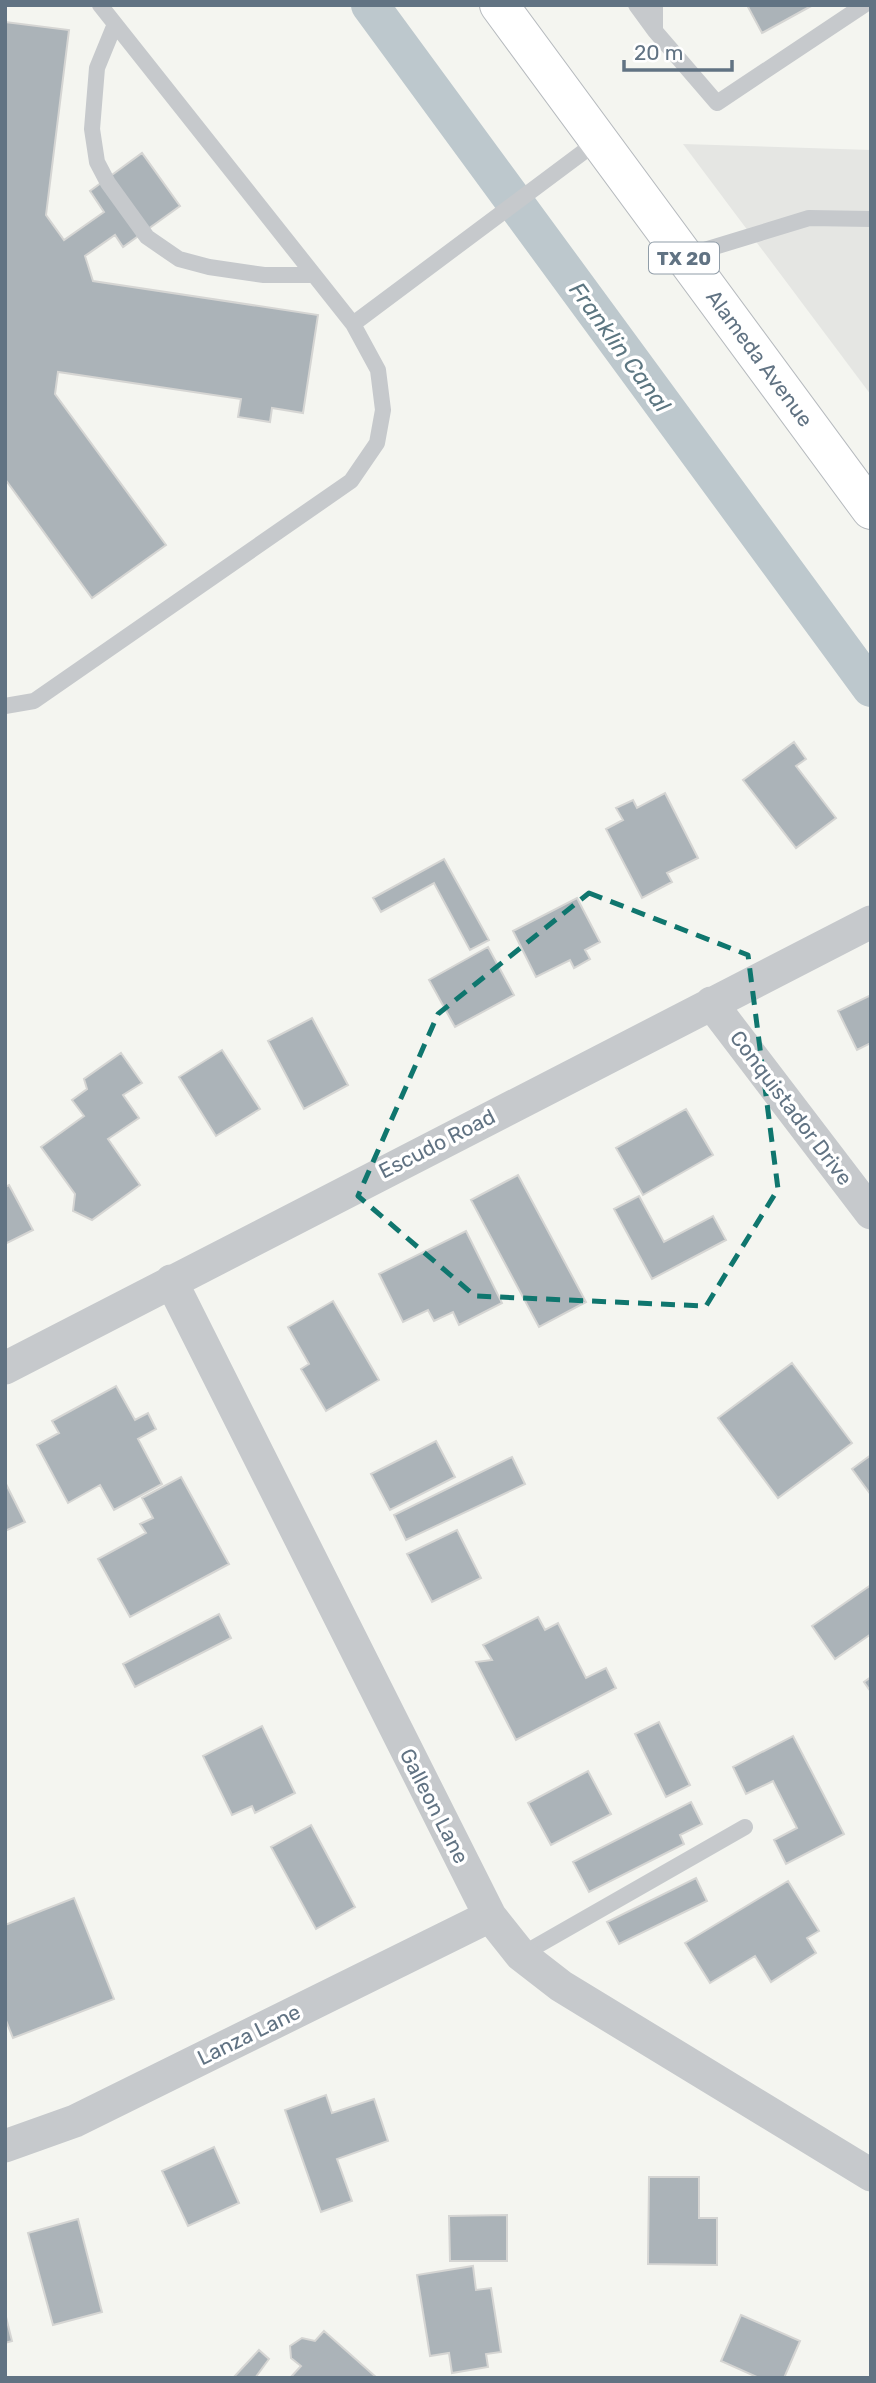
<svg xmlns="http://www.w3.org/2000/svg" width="876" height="2383" viewBox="0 0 876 2383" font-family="Rubik,sans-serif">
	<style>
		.built { fill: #e5e6e3 }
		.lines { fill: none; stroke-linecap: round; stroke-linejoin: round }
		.canal { stroke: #bdc8cd; stroke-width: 38 }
		.building { fill: #abb3b8; stroke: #d5d5d3; stroke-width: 2 }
		.primary-casing { stroke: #b6babe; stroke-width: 40 }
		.lane { stroke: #c6c9cc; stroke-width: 16 }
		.street { stroke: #c6c9cc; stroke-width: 33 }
		.primary { stroke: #fff; stroke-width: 38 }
		.marked { fill: none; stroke: #0f766e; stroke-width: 5; stroke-dasharray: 14 9; stroke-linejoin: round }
		.labels { text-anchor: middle; stroke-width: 7; stroke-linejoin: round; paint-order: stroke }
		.shield { fill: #fff; stroke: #909da8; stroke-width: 2 }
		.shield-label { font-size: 19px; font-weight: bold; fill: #617383 }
		.street-label { font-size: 21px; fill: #617383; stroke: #fff }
		.water-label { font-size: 23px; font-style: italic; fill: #5c7681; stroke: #fff }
	</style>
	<rect width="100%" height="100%" fill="#f4f5f0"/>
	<!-- built -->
	<path class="built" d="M683,144L871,150V395Z"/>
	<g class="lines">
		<!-- canal -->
		<path class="canal" d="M370,5L871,688"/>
	</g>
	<!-- building -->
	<path class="building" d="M747,5H813L762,33Z
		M5,22L69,30L46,215L64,240L104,212L90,191L142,153L180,206L123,247L115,235L85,256L93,281L318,315L303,413L272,408L270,422L238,417L241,399L58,372L55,394L166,545L92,598L5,479Z
		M794,742L806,759L796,766L836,818L796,848L743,780Z
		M665,793L698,858L667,873L672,882L642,898L606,829L623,820L616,808L633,800L637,808Z
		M444,859L489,940L470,950L434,883L381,912L373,898Z
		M577,898L600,942L585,950L590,959L574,968L570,960L536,977L513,931Z
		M488,947L514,995L455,1027L429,980Z
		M871,995V1043L857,1050L838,1011Z
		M312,1018L348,1085L304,1109L268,1041Z
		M222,1050L260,1109L216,1136L179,1077Z
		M121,1053L142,1083L123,1095L139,1118L108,1139L140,1185L92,1220L73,1211L75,1194L41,1147L84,1116L72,1100L87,1089L84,1079Z
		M686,1109L713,1155L643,1195L616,1148Z
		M518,1175L586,1302L539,1327L471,1200Z
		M9,1185L33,1230L5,1244V1187Z
		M639,1196L664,1242L713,1216L726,1240L652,1279L614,1209Z
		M466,1231L502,1303L459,1325L453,1312L434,1321L428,1310L403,1322L379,1274Z
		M333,1301L379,1380L326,1411L301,1369L309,1364L288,1327Z
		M792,1363L852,1443L778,1498L718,1418Z
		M116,1386L135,1420L148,1413L156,1429L138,1439L162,1484L114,1510L100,1485L68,1503L37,1445L59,1433L52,1421Z
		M436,1441L455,1477L390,1510L371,1474Z
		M871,1455V1495L852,1469Z
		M512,1457L525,1484L406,1540L394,1515Z
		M181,1477L229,1564L130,1617L98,1559L146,1533L140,1524L153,1518L142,1498Z
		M5,1482L25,1522L5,1531Z
		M457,1530L481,1578L432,1602L407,1554Z
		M871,1585V1634L835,1659L812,1626Z
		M219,1614L231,1638L135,1687L123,1664Z
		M538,1617L545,1630L558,1623L586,1678L606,1668L616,1688L516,1740L476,1662L492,1660L483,1645Z
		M871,1677V1692L864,1682Z
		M659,1722L690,1785L666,1797L635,1734Z
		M262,1726L295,1793L255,1813L252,1806L232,1815L203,1756Z
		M793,1736L844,1834L786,1864L774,1840L797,1828L773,1781L746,1794L733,1767Z
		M588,1771L611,1814L551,1845L528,1803Z
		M691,1802L702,1824L680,1835L684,1844L589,1892L573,1862Z
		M311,1825L355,1907L316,1929L271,1847Z
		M696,1878L707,1901L619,1944L607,1922Z
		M788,1881L819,1931L807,1938L816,1953L771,1982L755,1956L710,1983L685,1943Z
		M74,1898L114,1999L13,2038L5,2018V1925Z
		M326,2095L332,2113L374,2099L388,2141L337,2159L352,2201L321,2212L285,2110Z
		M214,2147L239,2203L188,2226L162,2171Z
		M649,2177H699V2218H717V2265L648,2264Z
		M507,2215V2261H450L449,2216Z
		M78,2219L102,2312L53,2325L28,2233Z
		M473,2266L476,2290L491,2288L501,2352L486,2354L488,2367L452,2373L449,2353L430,2356L417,2275Z
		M5,2313L12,2341L5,2343Z
		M741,2315L800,2341L784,2378H759L721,2361Z
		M324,2331L377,2378H290L301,2366L291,2358L290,2346L302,2338L315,2341Z
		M259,2350L269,2359L255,2378H233Z"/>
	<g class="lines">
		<!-- primary casing -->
		<g class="primary-casing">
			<g id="primary">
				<path id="s1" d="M499,5L871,510"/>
			</g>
		</g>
		<!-- lane -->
		<path class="lane" d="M636,5L655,31V5
			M115,24L97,68L92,129L97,162L108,183L147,237L179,259L209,267L264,275H313
			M655,31L717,103L864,5
			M685,256L809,218L871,219
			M353,324L598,141
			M5,706L34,701L351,481L377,443L383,410L378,370L353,324L100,5
			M521,1955L745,1827"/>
		<!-- street -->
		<path class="street" d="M711,1003L871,1213
			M171,1281L490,1916L521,1955L561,1986L871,2175
			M5,1368L871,922
			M5,2146L75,2121L490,1916"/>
		<!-- primary -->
		<use href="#primary" class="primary"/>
	</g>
	<!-- marked area -->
	<path class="marked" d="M589,893L748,955L778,1189L706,1306L475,1296L358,1196L438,1014Z"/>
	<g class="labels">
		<!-- shield labels -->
		<rect class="shield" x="649" y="242.5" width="70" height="31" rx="5"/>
		<g class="shield-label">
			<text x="684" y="265">TX 20</text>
		</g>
		<!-- street labels -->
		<g class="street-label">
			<text dy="7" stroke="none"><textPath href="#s1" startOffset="439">Alameda Avenue</textPath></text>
			<text transform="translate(791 1108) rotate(53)" y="7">Conquistador Drive</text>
			<text transform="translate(437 1144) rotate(-27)" y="7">Escudo Road</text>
			<text transform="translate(434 1806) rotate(63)" y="7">Galleon Lane</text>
			<text transform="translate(249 2035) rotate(-26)" y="7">Lanza Lane</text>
		</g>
		<!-- water labels -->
		<g class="water-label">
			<text transform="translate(620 347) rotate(54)" y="8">Franklin Canal</text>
		</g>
	</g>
	<!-- border -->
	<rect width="876" height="2383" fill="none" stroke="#617383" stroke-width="14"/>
	<!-- scale -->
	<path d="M624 60v10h108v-10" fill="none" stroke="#617383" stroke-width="3.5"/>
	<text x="634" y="60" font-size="21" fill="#617383" stroke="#ffffff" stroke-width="5" paint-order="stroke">20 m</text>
</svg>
